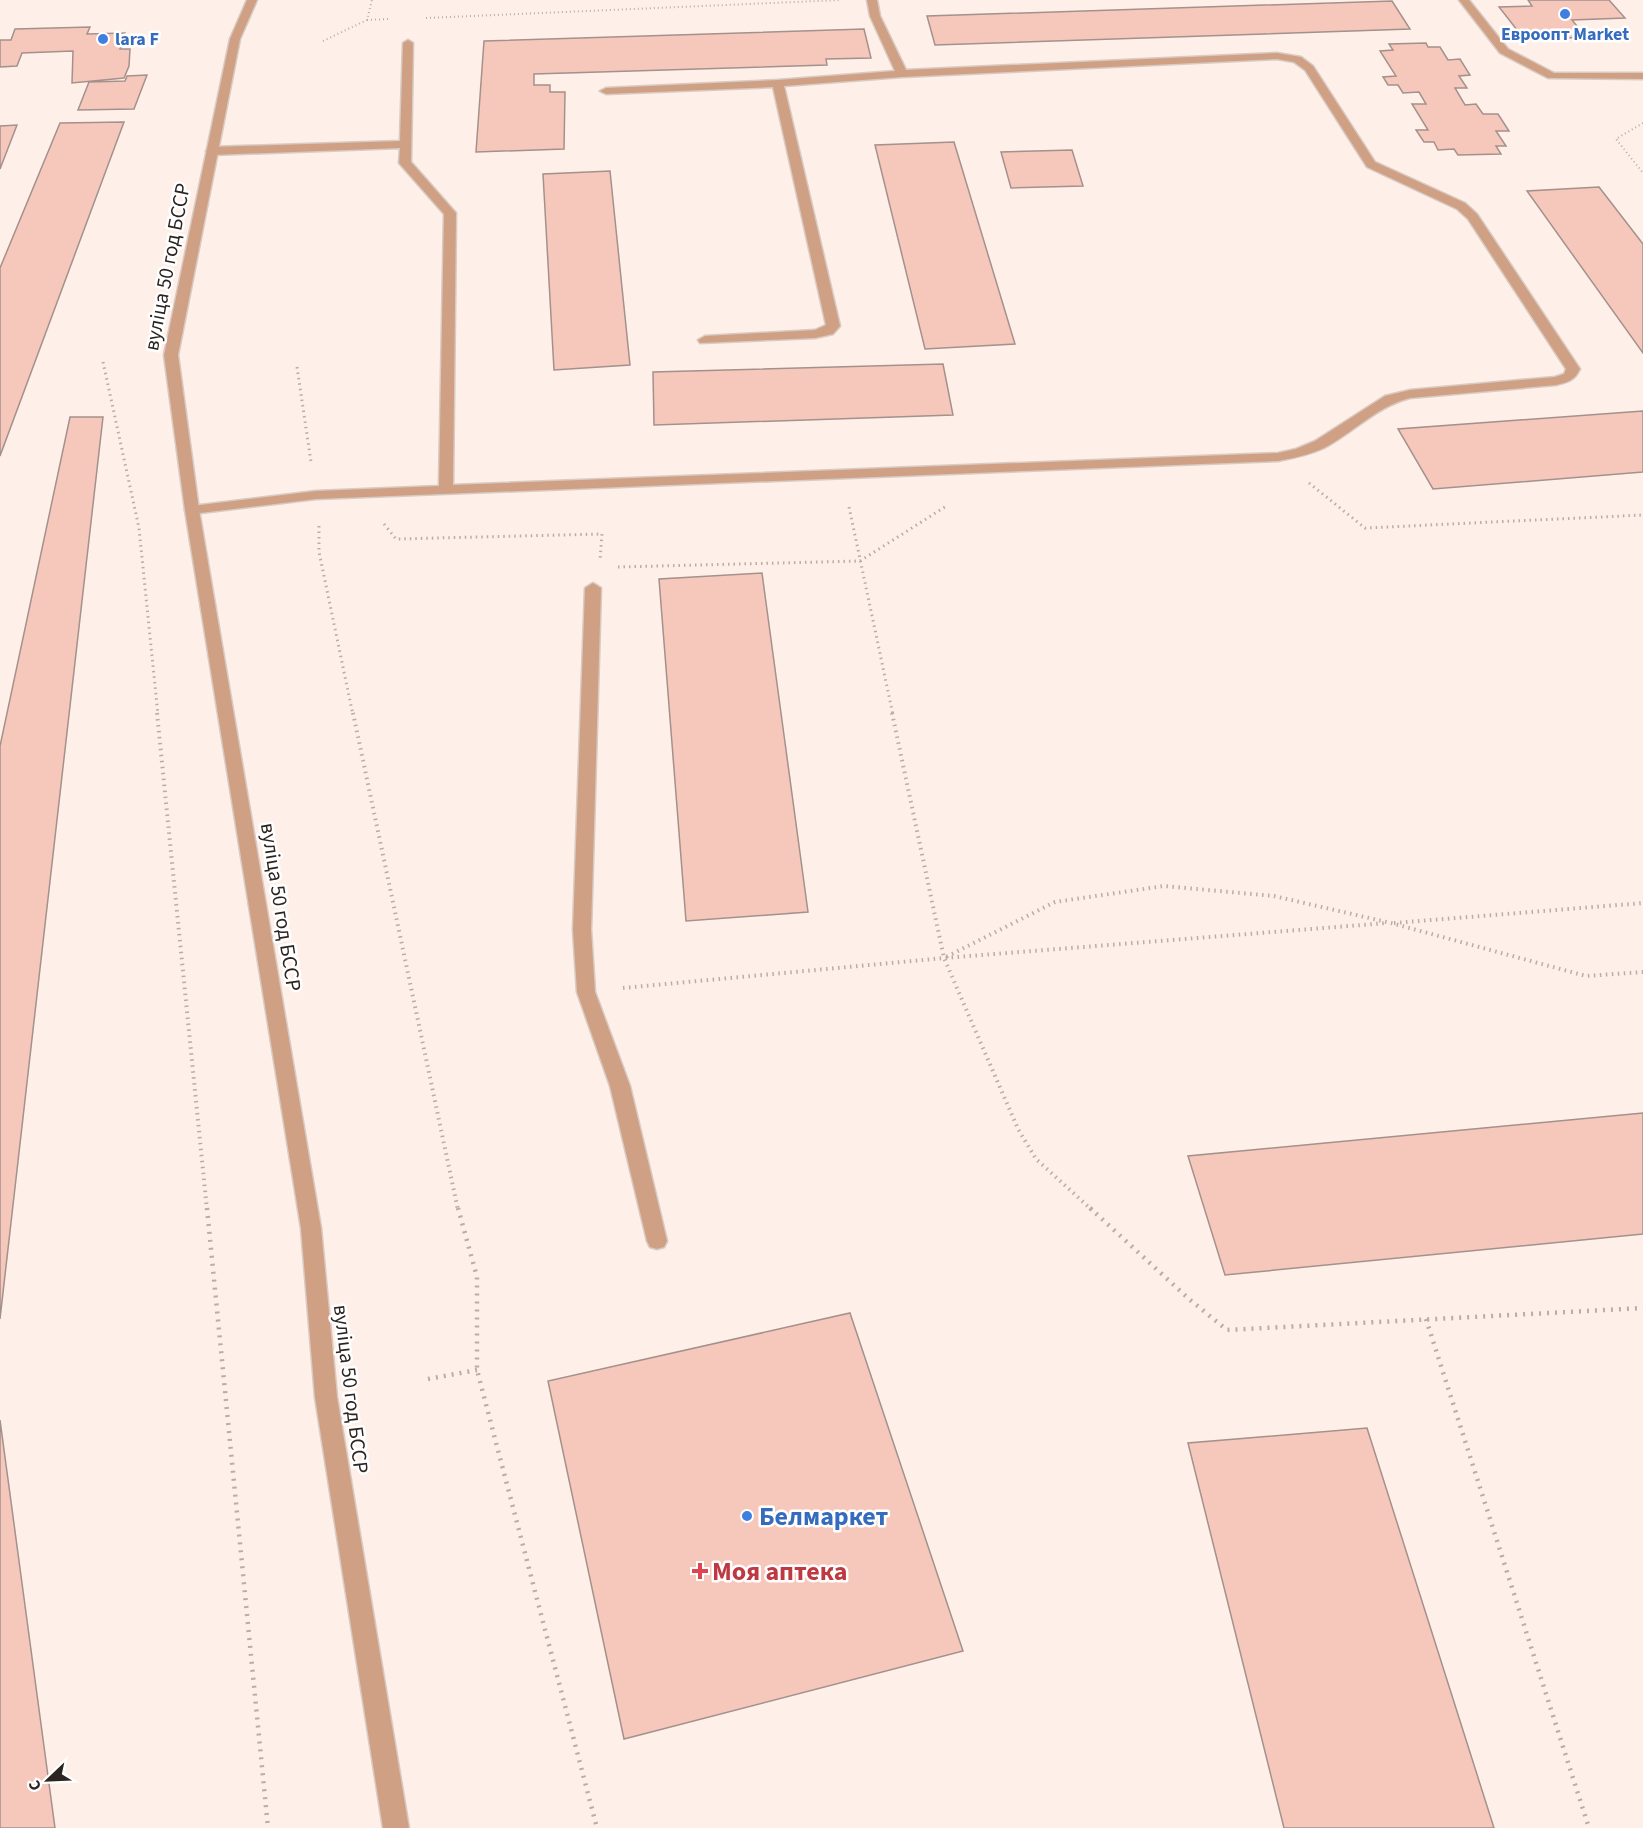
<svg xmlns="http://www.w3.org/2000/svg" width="1643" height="1828" viewBox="0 0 1643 1828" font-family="'Source Sans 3',sans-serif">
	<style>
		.building { fill: #f6c7bb; stroke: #a4918c; stroke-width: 1.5 }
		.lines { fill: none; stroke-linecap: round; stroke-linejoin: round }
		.lane-casing { stroke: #d8cbc4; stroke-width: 3 }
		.street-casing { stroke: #d8cbc4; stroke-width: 3 }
		.path-far3 { stroke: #b9ada7; stroke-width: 2; stroke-dasharray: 1 3; stroke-linecap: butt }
		.path-far2 { stroke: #b9ada7; stroke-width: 3; stroke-dasharray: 1.5 4; stroke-linecap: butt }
		.path-far1 { stroke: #b9ada7; stroke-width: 4; stroke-dasharray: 1.5 4.5; stroke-linecap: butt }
		.path { stroke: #b9ada7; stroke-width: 4.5; stroke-dasharray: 2 6; stroke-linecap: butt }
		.lane { fill: #d0a084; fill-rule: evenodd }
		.street { fill: #d0a084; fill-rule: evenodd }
		.shop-dot { fill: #3f7fe0; stroke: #fff; stroke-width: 2 }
		.health-dot { fill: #e0444e; stroke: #fff; stroke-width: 2 }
		.labels { text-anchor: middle; stroke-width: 5; stroke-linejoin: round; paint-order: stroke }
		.far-shop-label { font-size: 18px; font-weight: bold; fill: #366cbe; stroke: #fff }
		.street-label { font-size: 21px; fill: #2b2421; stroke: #fff }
		.near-shop-label { font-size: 26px; font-weight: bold; fill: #366cbe; stroke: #fff; text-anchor: start }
		.near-health-label { font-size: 26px; font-weight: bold; fill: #be3a42; stroke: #fff; text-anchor: start }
	</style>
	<rect width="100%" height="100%" fill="#fef0e8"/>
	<!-- building -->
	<path class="building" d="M1528,0H1609L1625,18L1572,20L1586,37L1525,40L1499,7L1532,6Z
		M1392,1L1410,29L935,45L927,16Z
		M90,27L87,34L125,33L120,49H130L129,66L124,78L72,83L73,51L22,53L17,66L0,67V40H11L15,29Z
		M864,29L871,58L826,59L827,65L534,74V85H550V92H565L564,149L476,152L484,41Z
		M1426,43L1428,47H1440L1448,60L1460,59L1470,75L1459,76L1467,88H1455L1465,105L1476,104L1483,114H1498L1509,131H1496L1506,146H1496L1501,154L1458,155L1454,149L1438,150L1434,142H1424L1416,130H1428L1412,104H1426L1419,92L1403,93L1398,85H1388L1383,77L1396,76L1380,51L1393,50L1389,44Z
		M147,75L134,109L78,110L89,82L125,81L127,76Z
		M124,122L0,456V268L60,123Z
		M17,125L0,169V126Z
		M954,142L1015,344L925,349L875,145Z
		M1072,150L1083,186L1011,188L1001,152Z
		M610,171L630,365L554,370L543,174Z
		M1599,187L1643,244V353L1527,191Z
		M943,364L953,415L654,425L653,372Z
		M1643,411V472L1433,489L1398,429Z
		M70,417H103L0,1319V746Z
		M762,573L808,912L686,921L659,579Z
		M1643,1113V1234L1225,1275L1188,1156Z
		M850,1313L963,1651L624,1739L548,1381Z
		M0,1420L55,1828H0Z
		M1367,1428L1494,1828H1284L1188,1443Z"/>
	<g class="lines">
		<!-- lane casing -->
		<g class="lane-casing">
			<path id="lane" d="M867,0H877L880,16L906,70L1277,53L1301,57L1313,66L1375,162L1465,203L1477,214L1580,369C1574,381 1568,382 1556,385L1410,398C1376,407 1354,432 1324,448C1309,455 1294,458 1278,461L316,499L192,514L187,513L185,510L192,506L316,491L439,486L444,214L399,163L400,148L212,155L206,151L212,147L400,141L403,43L408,40L413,43L411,162L456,213L453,485L1278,453L1296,449L1315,441L1385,396L1410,390L1555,377L1564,374L1566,369L1468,219L1457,209L1367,167L1305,70L1294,62L1277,59L902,77L784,86L840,326L833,334L815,338L700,343L698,340L705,336L815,330L826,325L773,87L606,94L600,91L606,88L778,80L895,71L870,16Z
				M1459,0H1469L1508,49L1554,73H1643V79L1548,78L1500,53Z
				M593,583L601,588L591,930L595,992L630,1086L667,1241L664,1247L657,1249L650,1247L647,1241L610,1086L577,992L573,930L585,588Z"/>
		</g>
		<!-- street casing -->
		<g class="street-casing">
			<path id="street" d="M247,0H257L240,39L178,355L199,510L321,1228L337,1397L409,1828H383L315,1397L301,1228L185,510L164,355L230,39Z"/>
		</g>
		<!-- path-far3 -->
		<path class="path-far3" d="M426,18L841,0
			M367,20L388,19
			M323,41L367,20L372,0
			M1643,123L1616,139L1643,173"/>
		<!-- path-far2 -->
		<path class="path-far2" d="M103,362L139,528L158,715
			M297,367L311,462
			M1309,483L1365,528L1643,515
			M849,507L893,715
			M384,524L396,539L602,534L600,560
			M319,526V552L353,715
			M618,567L860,561L948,505"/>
		<!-- path-far1 -->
		<path class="path-far1" d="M157,713L207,1210
			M353,713L458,1210
			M892,713L944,958
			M1394,923L1643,903
			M623,988L944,958L1387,923
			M1092,1210L1036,1159L1018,1129L944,958L1055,902L1164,886L1274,896L1391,923L1586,976L1643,972"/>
		<!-- path -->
		<path class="path" d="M207,1208L268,1828
			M458,1208L477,1277V1370L597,1828
			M1090,1208L1189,1299L1227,1330L1643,1308
			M1426,1319L1589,1828
			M428,1379L477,1370"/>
		<!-- lane -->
		<use href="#lane" class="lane"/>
		<!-- street -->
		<use href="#street" class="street"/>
	</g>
	<!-- markers -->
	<g class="shop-dot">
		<circle cx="1565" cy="14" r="6"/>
		<circle cx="103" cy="39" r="6"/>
		<circle cx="747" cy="1516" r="6"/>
	</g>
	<path class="health-dot" d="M697 1562h6v6h6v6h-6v6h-6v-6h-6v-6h6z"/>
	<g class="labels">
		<!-- far-shop labels -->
		<g class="far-shop-label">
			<text x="1565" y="40">Евроопт Market</text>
			<text x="115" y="45" text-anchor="start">lara F</text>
		</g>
		<!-- street labels -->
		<g class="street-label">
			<text transform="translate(167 267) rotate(-79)" y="7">вуліца 50 год БССР</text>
			<text transform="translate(281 907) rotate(81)" y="7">вуліца 50 год БССР</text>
			<text transform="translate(351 1389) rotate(83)" y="7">вуліца 50 год БССР</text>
		</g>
		<!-- near-shop labels -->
		<g class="near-shop-label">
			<text x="759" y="1525">Белмаркет</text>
		</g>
		<!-- near-health labels -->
		<g class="near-health-label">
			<text x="712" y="1580">Моя аптека</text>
		</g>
	</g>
	<!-- north arrow -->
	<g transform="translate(48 1780) rotate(247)" stroke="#ffffff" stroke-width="4.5" paint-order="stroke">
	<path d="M0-4.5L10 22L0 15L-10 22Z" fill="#2b2421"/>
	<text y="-9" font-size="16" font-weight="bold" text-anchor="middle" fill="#2b2421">С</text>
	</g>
</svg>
